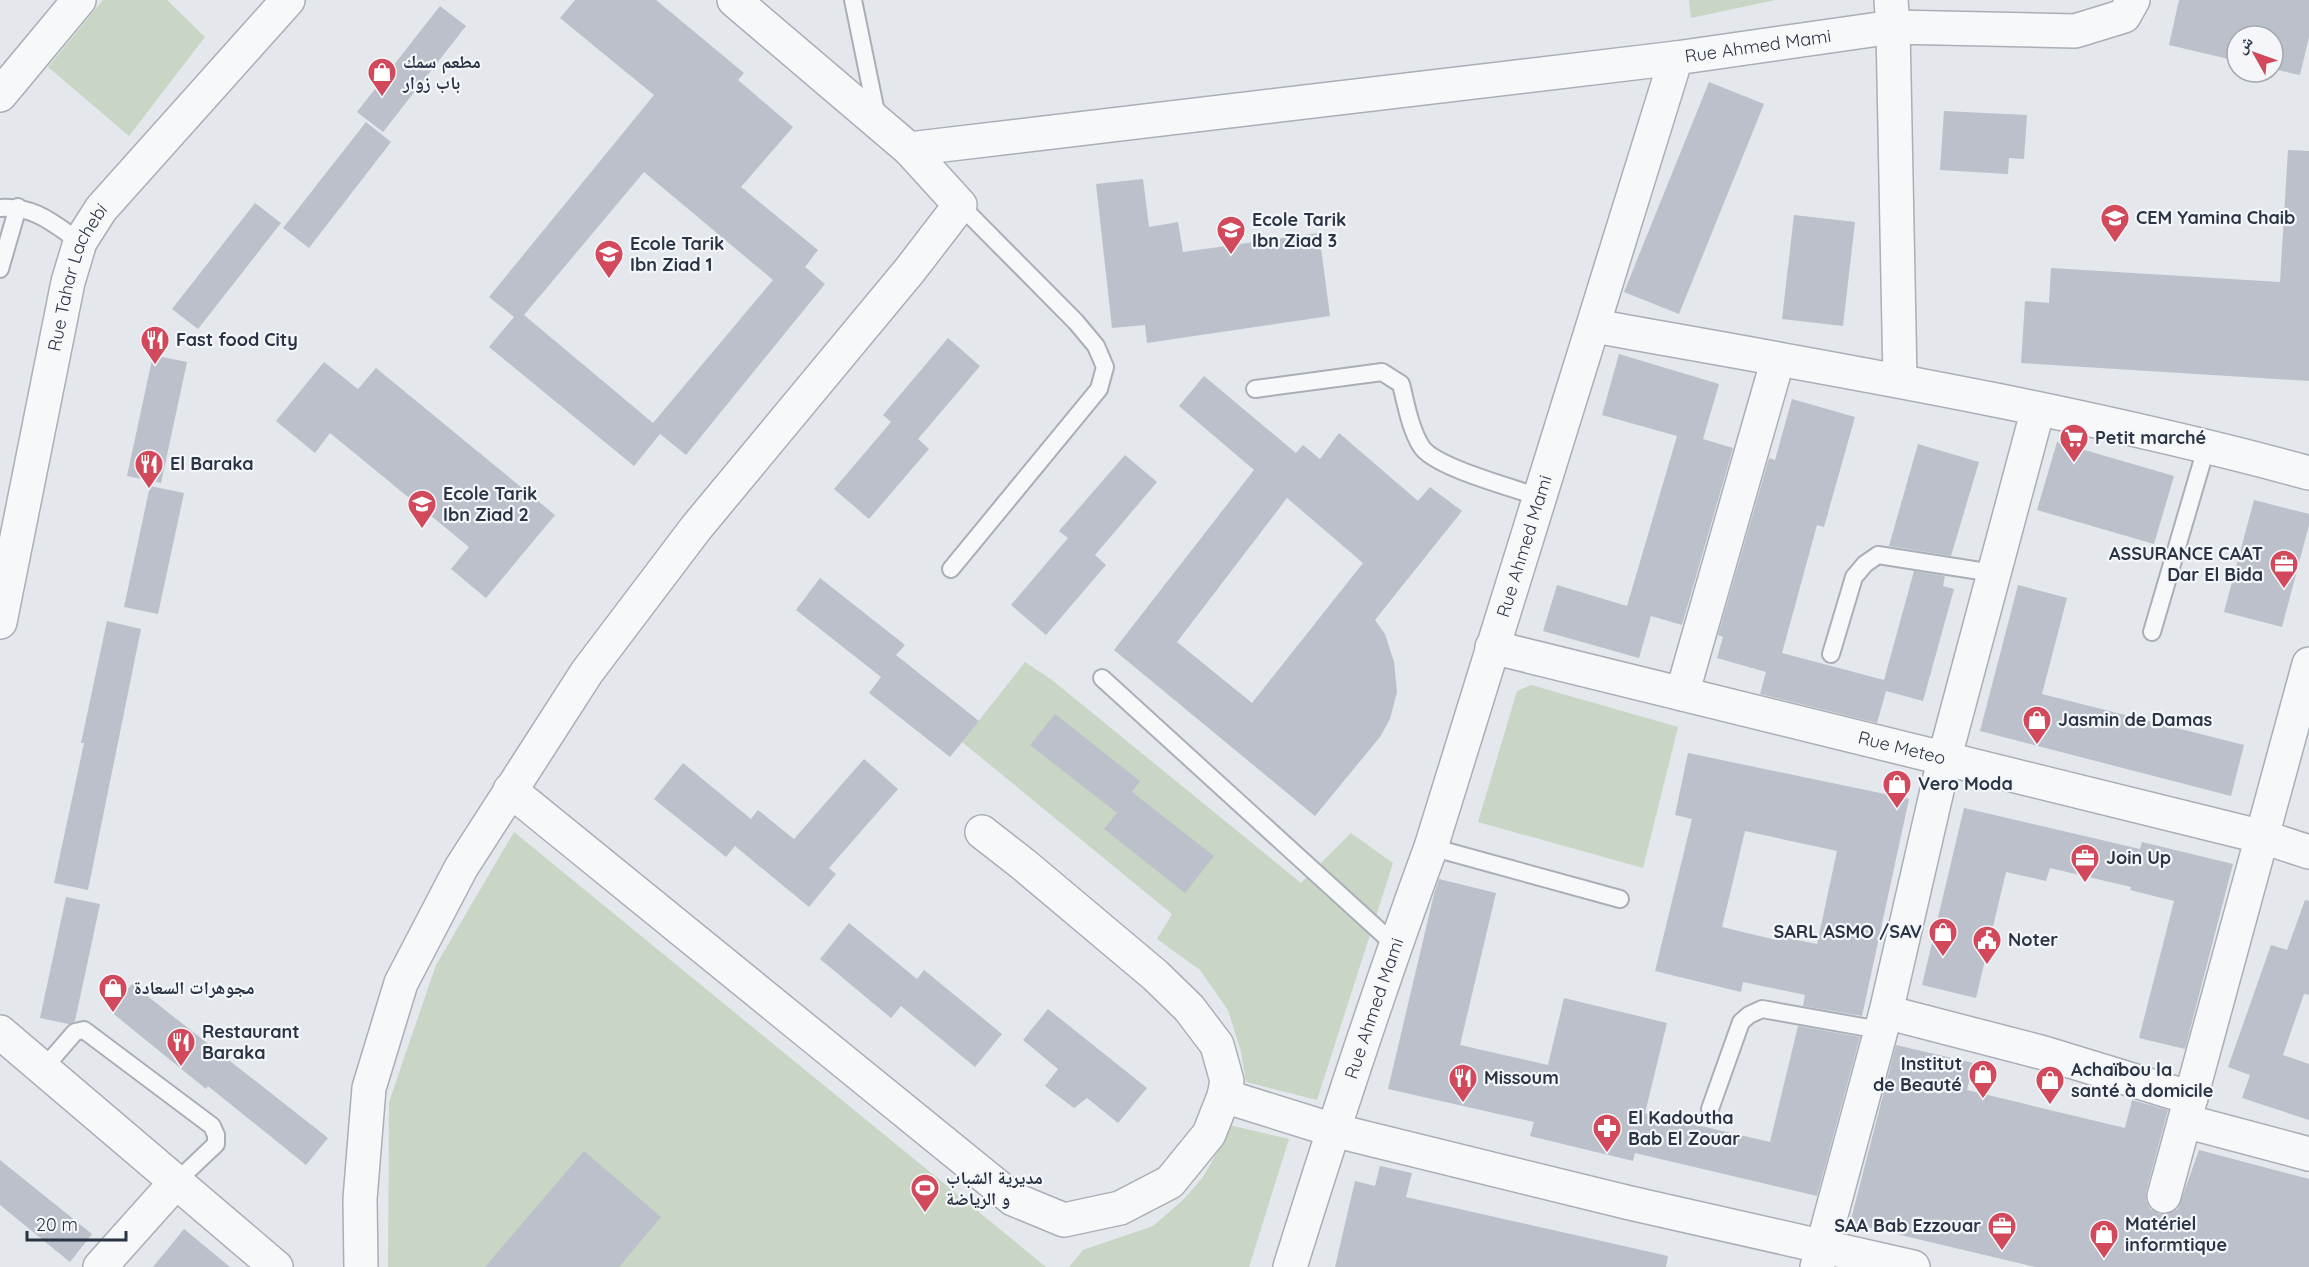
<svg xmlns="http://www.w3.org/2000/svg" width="2309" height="1267" viewBox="0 0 2309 1267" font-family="Quicksand,'Noto Naskh Arabic',sans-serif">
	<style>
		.green { fill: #c9d6c5 }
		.building { fill: #bbc0ca; fill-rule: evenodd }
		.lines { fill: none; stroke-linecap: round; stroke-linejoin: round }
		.service-casing { stroke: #a9aeb7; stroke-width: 20 }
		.minor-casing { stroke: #a9aeb7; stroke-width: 36 }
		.tertiary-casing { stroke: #a9aeb7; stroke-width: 36 }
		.service { stroke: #f7f8fa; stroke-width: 16 }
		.minor { stroke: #f7f8fa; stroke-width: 33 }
		.tertiary { stroke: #f7f8fa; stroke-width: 33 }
		.labels { text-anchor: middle; stroke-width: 4.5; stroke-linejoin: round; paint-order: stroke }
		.street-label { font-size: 18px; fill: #2b3445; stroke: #f4f6f9 }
		.poi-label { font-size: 18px; font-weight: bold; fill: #2b3445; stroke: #f4f6f9; text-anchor: start }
	</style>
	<rect width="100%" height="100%" fill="#e4e7ec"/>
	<!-- green -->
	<path class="green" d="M103,0H167L205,37L129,136L48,67Z
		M1689,0H1775L1691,18Z
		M1025,662L1052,680L1301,883L1351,833L1393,863L1317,1100L1246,1082L1241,1052L1228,1010L1200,970L1157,939L1172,914L962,742Z
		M1531,685L1678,727L1643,868L1478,822L1517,691Z
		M514,832L1046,1267H388L389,1102L436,965Z
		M1229,1125L1289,1139L1249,1267H1069L1083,1250L1153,1226L1183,1200L1203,1177L1219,1149Z"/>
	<!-- building -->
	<path class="building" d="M575,0H656L744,73L738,80L793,127L741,187L818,250L805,267L825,284L686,455L660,434L634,466L489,347L514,317L489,297L654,95L560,18ZM644,172L773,280L653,423L524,315Z
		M2179,0H2309V37L2300,75L2273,69V36H2237V61L2169,45Z
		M440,6L466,26L383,132L357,112Z
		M1709,82L1764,104L1679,314L1624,292Z
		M1944,111L2027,115L2024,159L2009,158L2008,174L1940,170Z
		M366,122L391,142L309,248L283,228Z
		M2288,150L2309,151V381L2021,363L2025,301L2049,303L2051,268L2280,282Z
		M1143,179L1149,227L1178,222L1183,252L1319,233L1330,316L1147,343L1145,325L1112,328L1096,184Z
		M255,203L281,223L198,329L172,309Z
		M1794,215L1855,222L1843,326L1782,319Z
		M948,338L980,366L918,439L929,449L869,519L834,489L891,422L883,415Z
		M1619,354L1719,384L1703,439L1733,448L1682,625L1651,616L1639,658L1543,631L1557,585L1627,606L1677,436L1602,415Z
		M153,355L187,362L161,483L127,476Z
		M324,362L358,389L376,368L555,515L486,598L451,569L469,547L330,433L315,453L276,421Z
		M1204,376L1296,453L1303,445L1320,459L1339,433L1418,501L1430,487L1462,511L1375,620L1385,634L1394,662L1397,692L1390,719L1380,737L1315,816L1114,650L1254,470L1179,406ZM1287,498L1363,563L1252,703L1177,642Z
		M1792,399L1855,417L1824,527L1817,525L1782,653L1884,680L1914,571L1945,576L1943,586L1954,589L1923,701L1886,691L1877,723L1760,694L1766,672L1717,658L1723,637L1718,635L1769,458L1775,460Z
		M2057,442L2174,476L2154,544L2037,510Z
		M1918,444L1979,462L1951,556L1889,546Z
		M1125,455L1157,482L1095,555L1106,565L1046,635L1011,605L1068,538L1059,531Z
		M150,486L184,493L158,614L124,607Z
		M2254,500L2309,514V525L2282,627L2224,612Z
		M820,578L905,645L896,655L979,721L950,757L869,693L881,677L796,610Z
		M2018,585L2067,598L2042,694L2244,745L2231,796L1980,731Z
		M107,621L141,629L88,890L54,883L84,743H81Z
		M1055,714L1140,781L1132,792L1214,856L1185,893L1104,829L1117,813L1030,745Z
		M1688,753L1909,799L1862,1016L1803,1006L1805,995L1743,982L1741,992L1655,971L1692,819L1675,815ZM1745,831L1837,851L1817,944L1777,936L1776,940L1722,927Z
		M864,759L898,789L829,868L836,874L809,907L735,846L726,857L654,799L683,763L751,819L758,810L794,839Z
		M1964,808L2140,849L2142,842L2233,864L2185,1049L2139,1038L2174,901L2130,890L2131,887L2050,868L2046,881L2006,872L1976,998L1922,985Z
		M1439,879L1496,893L1460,1045L1548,1065L1564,998L1667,1023L1645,1113L1770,1142L1798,1026L1860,1037L1817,1196L1635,1153L1633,1161L1530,1136L1534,1122L1388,1089L1434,894Z
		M66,897L100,904L75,1021L69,1024L40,1018Z
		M2305,900L2309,901V995L2304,994L2283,1055L2309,1064V1120L2242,1098L2250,1075L2228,1067L2271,945L2287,950Z
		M849,923L917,979L924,970L1002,1034L975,1067L901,1006L891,1018L820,959Z
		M132,984L328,1138L306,1165L208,1086L206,1089L110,1011Z
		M1048,1009L1147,1088L1118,1123L1087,1098L1074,1108L1045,1086L1058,1069L1023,1040Z
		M1896,1045L1973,1063L1967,1090L2125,1128L2132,1100L2168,1110L2146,1192V1200L2150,1209L2159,1214H2168L2178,1209L2199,1150L2309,1179V1267H2035L1850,1223Z
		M584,1151L661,1217L619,1267H485Z
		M0,1160L92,1234L70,1262L0,1205Z
		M1380,1166L1412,1173L1406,1197L1668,1256L1666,1267H1335L1355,1181L1375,1186Z
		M184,1229L230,1267H153Z"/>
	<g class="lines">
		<!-- service casing -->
		<g class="service-casing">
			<path id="service" d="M853,0L877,117
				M0,208C35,206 53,223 80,242
				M0,269L18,207
				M1255,389L1382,372L1401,384C1406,404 1410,428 1421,446C1433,467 1514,488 1539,497
				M951,569L1099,389L1105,367L1096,346L1076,322L960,205
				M2152,632L2207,445
				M1831,654L1854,577L1865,564L1878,555L1993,573
				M1102,678L1395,945
				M1431,847L1620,899
				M43,1069L75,1032L84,1030L212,1126L216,1135V1144L176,1182
				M1710,1109L1741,1022L1749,1015L1762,1009L1880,1030"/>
		</g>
		<!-- minor casing -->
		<g class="minor-casing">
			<g id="minor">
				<path d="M0,95L79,0"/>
				<path d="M909,149L1676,58"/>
				<path d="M1594,326C1834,369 2074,409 2309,473"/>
				<path d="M1900,380L1893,27L2075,31L2124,16L2133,0"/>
				<path id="s1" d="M1492,647L2263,837L2309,852"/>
				<path d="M1682,694L1778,359"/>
				<path d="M510,790L1013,1199L1064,1220L1120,1208L1170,1182L1209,1134L1224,1096L1227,1081L1217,1045L1189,1008L1155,975L1023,864L982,832"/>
				<path d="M1886,1012L2044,1053L2191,1098"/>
				<path d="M0,1032L276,1267"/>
				<path d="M1224,1096L1333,1130L1630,1203L1913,1267"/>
				<path d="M2185,1121L2309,1154"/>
				<path d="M2164,1196L2309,664"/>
				<path d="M100,1267L176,1182"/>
				<path d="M361,1267L360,1199L369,1088L401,983L461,868L587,672L696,528L910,270L960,205L909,149L734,0"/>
				<path d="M1817,1267L1886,1012L1944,760L2038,409"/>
			</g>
		</g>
		<!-- tertiary casing -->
		<g class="tertiary-casing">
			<g id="tertiary">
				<path id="s2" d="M0,622L68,282L80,242L101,209L288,0"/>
				<path id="s3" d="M1290,1267C1334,1126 1380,986 1431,847L1676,58L1893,27L1891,0"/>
			</g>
		</g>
		<!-- service -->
		<use href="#service" class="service"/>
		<!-- minor -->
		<use href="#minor" class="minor"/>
		<!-- tertiary -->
		<use href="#tertiary" class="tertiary"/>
	</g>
	<!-- icons -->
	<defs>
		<g id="shop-pin" transform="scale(1.5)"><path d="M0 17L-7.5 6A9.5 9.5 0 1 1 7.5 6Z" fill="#d1495b" stroke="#f4f6f9"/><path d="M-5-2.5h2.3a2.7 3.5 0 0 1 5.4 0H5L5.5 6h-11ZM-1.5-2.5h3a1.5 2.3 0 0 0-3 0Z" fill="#fff"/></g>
		<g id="school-pin" transform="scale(1.5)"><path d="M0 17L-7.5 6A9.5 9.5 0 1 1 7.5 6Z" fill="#d1495b" stroke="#f4f6f9"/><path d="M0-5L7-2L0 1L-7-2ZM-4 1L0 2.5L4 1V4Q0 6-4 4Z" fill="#fff"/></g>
		<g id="restaurant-pin" transform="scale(1.5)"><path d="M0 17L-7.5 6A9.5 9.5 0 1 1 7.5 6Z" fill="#d1495b" stroke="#f4f6f9"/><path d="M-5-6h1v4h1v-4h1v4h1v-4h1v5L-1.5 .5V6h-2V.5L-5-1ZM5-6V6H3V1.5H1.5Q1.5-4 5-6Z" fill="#fff"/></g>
		<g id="supermarket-pin" transform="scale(1.5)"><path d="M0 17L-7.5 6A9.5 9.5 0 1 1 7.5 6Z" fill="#d1495b" stroke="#f4f6f9"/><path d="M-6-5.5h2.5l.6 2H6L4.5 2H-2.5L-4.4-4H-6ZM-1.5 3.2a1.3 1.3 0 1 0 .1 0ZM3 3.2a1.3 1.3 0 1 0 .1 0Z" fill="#fff"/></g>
		<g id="office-pin" transform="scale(1.5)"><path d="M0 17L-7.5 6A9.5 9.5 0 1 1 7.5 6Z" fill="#d1495b" stroke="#f4f6f9"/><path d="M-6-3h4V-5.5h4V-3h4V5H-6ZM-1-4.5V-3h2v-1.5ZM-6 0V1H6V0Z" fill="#fff"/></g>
		<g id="civic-pin" transform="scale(1.5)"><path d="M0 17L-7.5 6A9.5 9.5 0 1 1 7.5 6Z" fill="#d1495b" stroke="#f4f6f9"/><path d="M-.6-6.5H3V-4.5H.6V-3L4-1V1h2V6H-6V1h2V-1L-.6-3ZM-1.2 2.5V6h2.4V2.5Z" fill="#fff"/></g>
		<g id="pharmacy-pin" transform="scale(1.5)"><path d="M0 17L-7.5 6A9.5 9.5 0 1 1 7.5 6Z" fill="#d1495b" stroke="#f4f6f9"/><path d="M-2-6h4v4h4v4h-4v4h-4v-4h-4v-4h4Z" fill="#fff"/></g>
		<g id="stadium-pin" transform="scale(1.5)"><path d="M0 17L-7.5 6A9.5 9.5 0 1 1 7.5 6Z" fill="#d1495b" stroke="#f4f6f9"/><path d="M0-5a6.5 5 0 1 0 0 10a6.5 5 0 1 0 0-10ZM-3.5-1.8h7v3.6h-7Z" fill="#fff"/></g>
	</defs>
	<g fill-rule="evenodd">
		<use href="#shop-pin" x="382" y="72"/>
		<use href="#school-pin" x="2115" y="218"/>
		<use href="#school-pin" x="1231" y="230"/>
		<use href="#school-pin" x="609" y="254"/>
		<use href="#restaurant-pin" x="155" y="340"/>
		<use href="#supermarket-pin" x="2074" y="438"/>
		<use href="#restaurant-pin" x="149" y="464"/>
		<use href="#school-pin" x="422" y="504"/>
		<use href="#office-pin" x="2284" y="564"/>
		<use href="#shop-pin" x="2037" y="720"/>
		<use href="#shop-pin" x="1897" y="784"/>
		<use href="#office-pin" x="2085" y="858"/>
		<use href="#shop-pin" x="1943" y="932"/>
		<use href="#civic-pin" x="1987" y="940"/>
		<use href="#shop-pin" x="113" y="988"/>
		<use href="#restaurant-pin" x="181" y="1042"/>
		<use href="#shop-pin" x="1983" y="1074"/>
		<use href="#restaurant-pin" x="1463" y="1078"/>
		<use href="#shop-pin" x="2050" y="1080"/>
		<use href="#pharmacy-pin" x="1607" y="1128"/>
		<use href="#stadium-pin" x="925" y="1188"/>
		<use href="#office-pin" x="2002" y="1226"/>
		<use href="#shop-pin" x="2104" y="1234"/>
	</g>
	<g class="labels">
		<!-- street labels -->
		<g class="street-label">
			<text dy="6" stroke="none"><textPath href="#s3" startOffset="1352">Rue Ahmed Mami</textPath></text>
			<text dy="6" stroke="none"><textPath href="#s2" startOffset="354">Rue Tahar Lachebi</textPath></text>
			<text dy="6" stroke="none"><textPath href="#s3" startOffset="758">Rue Ahmed Mami</textPath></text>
			<text dy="6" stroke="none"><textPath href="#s1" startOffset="422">Rue Meteo</textPath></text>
			<text dy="6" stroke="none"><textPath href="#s3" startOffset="272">Rue Ahmed Mami</textPath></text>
		</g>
		<!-- poi labels -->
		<g class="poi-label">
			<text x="403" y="68">مطعم سمك<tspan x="403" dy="21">باب زوار</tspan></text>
			<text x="2136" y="224">CEM Yamina Chaib</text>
			<text x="1252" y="226">Ecole Tarik<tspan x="1252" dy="21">Ibn Ziad 3</tspan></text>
			<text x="630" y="250">Ecole Tarik<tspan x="630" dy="21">Ibn Ziad 1</tspan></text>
			<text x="176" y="346">Fast food City</text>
			<text x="2095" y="444">Petit marché</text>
			<text x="170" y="470">El Baraka</text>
			<text x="443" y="500">Ecole Tarik<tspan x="443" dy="21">Ibn Ziad 2</tspan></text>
			<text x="2263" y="560" text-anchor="end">ASSURANCE CAAT<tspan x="2263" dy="21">Dar El Bida</tspan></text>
			<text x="2058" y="726">Jasmin de Damas</text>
			<text x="1918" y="790">Vero Moda</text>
			<text x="2106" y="864">Join Up</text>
			<text x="1922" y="938" text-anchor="end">SARL ASMO /SAV</text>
			<text x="2008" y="946">Noter</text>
			<text x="134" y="994">مجوهرات السعادة</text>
			<text x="202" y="1038">Restaurant<tspan x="202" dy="21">Baraka</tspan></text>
			<text x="1962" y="1070" text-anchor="end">Institut<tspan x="1962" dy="21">de Beauté</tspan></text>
			<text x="2071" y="1076">Achaïbou la<tspan x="2071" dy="21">santé à domicile</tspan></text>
			<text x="1484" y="1084">Missoum</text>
			<text x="1628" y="1124">El Kadoutha<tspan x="1628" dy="21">Bab El Zouar</tspan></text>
			<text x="946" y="1184">مديرية الشباب<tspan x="946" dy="21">و الرياضة</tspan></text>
			<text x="2125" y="1230">Matériel<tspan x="2125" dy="21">informtique</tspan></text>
			<text x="1981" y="1232" text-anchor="end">SAA Bab Ezzouar</text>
		</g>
	</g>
	<!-- north arrow -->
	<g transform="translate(2255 54) rotate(310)"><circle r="28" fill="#f4f6f9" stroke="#a4a8b1" stroke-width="1.5"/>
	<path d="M0-4.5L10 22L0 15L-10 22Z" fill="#d1495b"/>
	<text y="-9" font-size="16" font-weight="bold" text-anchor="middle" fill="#2b3445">ش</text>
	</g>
	<!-- scale -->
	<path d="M27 1231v9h99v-9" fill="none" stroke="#2b3445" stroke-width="3"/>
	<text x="36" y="1231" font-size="18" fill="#2b3445" stroke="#f4f6f9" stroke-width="4.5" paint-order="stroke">20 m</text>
</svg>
